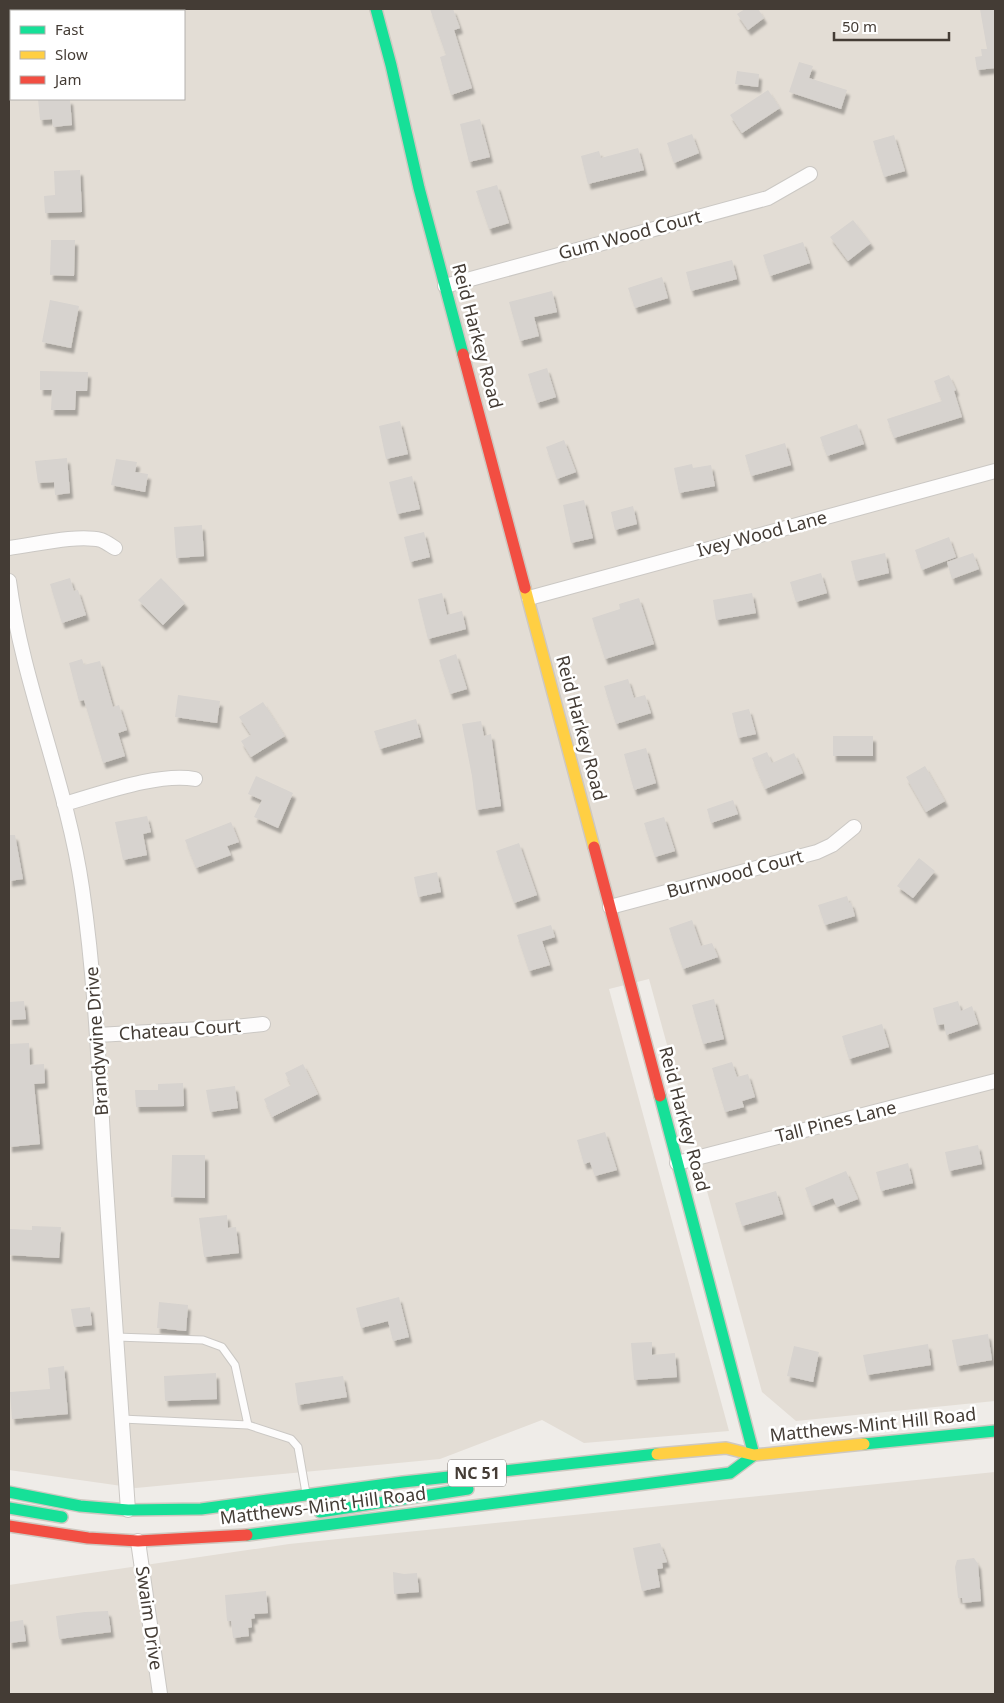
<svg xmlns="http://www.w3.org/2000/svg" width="1004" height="1703" viewBox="0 0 1004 1703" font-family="'Noto Sans',sans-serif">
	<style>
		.residential { fill: #e3ddd5; fill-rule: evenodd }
		.building { fill: #d7d3cf; filter: url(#shadow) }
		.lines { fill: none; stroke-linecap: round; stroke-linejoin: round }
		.lane-casing { stroke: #cbc8c4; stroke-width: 9 }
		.street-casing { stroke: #cbc8c4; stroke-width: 16 }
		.fast-casing { stroke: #cec8c0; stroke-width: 14 }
		.slow-casing { stroke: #cec8c0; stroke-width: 14 }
		.jam-casing { stroke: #cec8c0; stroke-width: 14 }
		.lane { stroke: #fdfcfc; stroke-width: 7 }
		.street { stroke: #fdfcfc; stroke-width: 14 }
		.fast { stroke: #16e098; stroke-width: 11 }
		.slow { stroke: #ffcf43; stroke-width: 11 }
		.jam { stroke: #f24e42; stroke-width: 11 }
		.labels { text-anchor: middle; stroke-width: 5; stroke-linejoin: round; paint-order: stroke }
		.shield { fill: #fff; stroke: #7c7672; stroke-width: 1 }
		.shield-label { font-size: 16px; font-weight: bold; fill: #443c35 }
		.street-label { font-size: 18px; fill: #443c35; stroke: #fff }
	</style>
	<defs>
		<filter id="shadow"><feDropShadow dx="3" dy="5.5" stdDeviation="1" flood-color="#0004"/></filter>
	</defs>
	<rect width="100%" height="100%" fill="#efece8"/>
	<!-- residential -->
	<path class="residential" d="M9,9H995V1401L796,1421L762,1392L649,979L609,989L729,1431L584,1443L542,1420L440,1459L136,1488L9,1470ZM11,11H184V99H11Z
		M995,1472V1694H9V1585L289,1544Z"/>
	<!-- building -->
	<path class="building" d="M430,9H453L460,28L454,30L472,88L451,95L440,57L446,55Z
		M745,9H758L764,18L748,30L737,14Z
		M980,9H995V68L977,70L975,57L982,56L981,49H987Z
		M799,62L813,66L809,78L847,90L841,109L789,92Z
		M737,71L759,74L758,87L735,84Z
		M768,90L780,108L742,133L730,115Z
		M38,99H70L72,125L53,127L52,119L40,120Z
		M480,119L490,157L469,162L460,124Z
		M692,134L699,153L674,163L667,143Z
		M894,135L905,171L884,177L873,141Z
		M638,148L644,170L588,184L581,156L599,151L601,158Z
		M80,170L82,212L45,213L44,196L55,195L54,171Z
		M497,185L509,223L489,229L476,191Z
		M853,220L871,243L848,261L830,237Z
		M51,240H75L74,276L50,275Z
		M803,242L810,263L770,276L763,255Z
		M732,260L737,279L691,291L686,272Z
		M662,277L668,298L635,308L628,288Z
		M552,291L557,312L534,317L539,336L520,341L509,302Z
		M50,300L79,306L71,348L42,342Z
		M547,368L556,397L537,403L528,374Z
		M40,371L88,372L87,391H76L75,410H51L52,390H40Z
		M949,375L956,390L954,391L962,417L894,438L887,419L942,401L934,381Z
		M400,421L408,454L386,459L379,426Z
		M857,424L864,444L827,456L820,437Z
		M564,440L576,472L557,479L546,447Z
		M785,443L791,465L751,476L745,455Z
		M67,458L70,493L55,495L54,482L38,483L35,461Z
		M116,459L137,462L135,472L148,474L145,492L111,485Z
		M692,464L693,468L711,465L715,486L679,493L674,468Z
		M412,476L420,509L397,514L389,482Z
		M584,500L593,538L571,543L563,505Z
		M633,506L637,524L615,530L611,512Z
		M202,525L204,556L176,558L174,527Z
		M424,532L430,557L410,562L404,537Z
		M949,537L956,557L922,570L915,550Z
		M885,553L889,573L856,581L851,561Z
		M973,553L979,569L952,579L947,562Z
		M821,573L827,593L796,602L790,582Z
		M70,578L74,591L78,590L86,615L62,623L50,584Z
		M161,578L185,603L163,625L138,600Z
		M442,593L447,615L462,611L466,629L428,639L418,599Z
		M752,593L756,613L716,620L713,600Z
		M639,598L654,644L605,659L592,618L620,609L619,604Z
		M456,654L467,689L450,694L439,660Z
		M82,659L84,665L100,661L113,707L119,705L127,730L118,733L125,756L103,763L84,700L79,701L69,663Z
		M628,679L634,698L645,695L651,713L616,724L604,686Z
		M178,695L220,701L217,723L175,717Z
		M263,702L285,736L251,757L241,741L251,735L239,717Z
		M749,709L756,734L738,738L732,713Z
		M416,719L421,737L380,749L374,731Z
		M481,721L484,736L491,734L501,806L476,810L472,776L462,724Z
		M833,736H873V756H833Z
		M646,748L656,783L634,790L624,754Z
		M767,752L772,763L794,753L803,773L765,789L752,758Z
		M925,766L945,801L926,812L906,777Z
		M256,776L293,793L278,828L254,817L262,800L248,794Z
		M733,800L738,814L711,823L707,809Z
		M147,816L151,832L143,834L147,855L123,860L115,822Z
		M664,817L675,851L655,857L644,823Z
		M231,822L239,842L227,846L231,855L196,868L185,840Z
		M9,835H15L23,879L9,881Z
		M519,843L537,895L514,903L496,851Z
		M919,858L935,871L913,898L897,886Z
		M437,872L441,892L418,897L414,877Z
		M847,896L849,903L851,902L855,916L825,925L818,905Z
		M692,920L701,946L712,943L718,957L683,969L669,928Z
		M551,925L555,937L542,941L550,965L529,971L517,935Z
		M714,999L724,1039L703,1044L692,1005Z
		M24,1001L26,1019L9,1020V1002Z
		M958,1001L961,1011L972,1006L978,1024L946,1035L944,1024L937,1025L933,1008Z
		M882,1024L889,1047L849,1059L842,1036Z
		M29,1043L30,1065L44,1064L45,1083L34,1084L40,1144L9,1147V1044Z
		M732,1062L737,1077L748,1074L755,1097L742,1101L744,1107L725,1112L712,1068Z
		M303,1064L318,1094L272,1117L264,1099L291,1085L285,1073Z
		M183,1083L184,1106L136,1107L135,1090H158V1084Z
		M235,1086L238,1108L210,1112L206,1090Z
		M605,1132L617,1170L595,1176L590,1162L584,1164L577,1140Z
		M978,1145L982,1164L949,1171L945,1152Z
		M172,1155H205V1198L171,1197Z
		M908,1163L913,1183L881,1191L876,1172Z
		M846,1171L858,1199L837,1207L833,1198L812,1206L805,1188Z
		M776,1191L783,1214L742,1226L735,1203Z
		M227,1215L228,1228L236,1227L239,1253L204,1257L199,1218Z
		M32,1226L61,1227L59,1258L9,1255V1229L32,1230Z
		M399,1297L409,1337L393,1341L388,1321L361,1328L356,1308Z
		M159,1302L188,1305L186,1331L157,1328Z
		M90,1307L92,1325L74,1327L71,1309Z
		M988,1334L992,1360L957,1366L952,1340Z
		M652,1342V1355L675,1353L677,1377L634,1380L631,1343Z
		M928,1344L931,1365L867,1375L863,1355Z
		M794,1346L819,1352L813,1382L787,1376Z
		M64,1366L68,1414L12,1419L10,1392L50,1389L48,1368Z
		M216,1373L217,1399L165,1401L164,1376Z
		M343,1376L347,1397L298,1405L295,1383Z
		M660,1543L667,1562L662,1563L663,1568L657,1569L660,1587L642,1591L633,1548Z
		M974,1558L978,1564L981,1601L963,1603L962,1598H958L955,1567L957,1560Z
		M393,1572L404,1574L417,1573L419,1592L394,1594Z
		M266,1591L268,1613L254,1614L255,1618L251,1619L252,1627L248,1628L249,1636L233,1638L231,1621H227L225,1595Z
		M108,1611L111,1632L59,1639L56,1616L85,1612Z
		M23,1620L26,1641L9,1643V1622Z"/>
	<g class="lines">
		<!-- lane casing -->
		<g class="lane-casing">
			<path id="lane" d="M116,1337L203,1340L222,1347L235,1365L248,1425
				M122,1419L248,1425L291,1439L298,1447L306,1493"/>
		</g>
		<!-- street casing -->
		<g class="street-casing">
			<path id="street" d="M445,286L768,198L810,174
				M9,548C34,545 77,534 101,540C106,542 110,545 115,548
				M9,581C23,686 67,784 82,888C95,977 99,1067 104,1156C112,1274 119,1392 128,1510
				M529,598L995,471
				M64,804C100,794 159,772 195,779
				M610,907L817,852L832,845L854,827
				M98,1035L235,1027L263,1024
				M677,1163L995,1081
				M138,1541L160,1694"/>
		</g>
		<!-- fast casing -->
		<g class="fast-casing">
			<path id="fast" d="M376,9L391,65L419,188L463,354
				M660,1096L754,1455
				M864,1444L995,1431
				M9,1492L80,1506L128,1510L201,1509L403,1482L657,1454
				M9,1508L62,1517
				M320,1512L468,1489
				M247,1535L730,1473L754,1455"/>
		</g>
		<!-- slow casing -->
		<g class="slow-casing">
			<path id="slow" d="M525,588L594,847
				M657,1454L726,1448L754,1455L864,1444"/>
		</g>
		<!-- jam casing -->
		<g class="jam-casing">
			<path id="jam" d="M463,354L525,588
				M594,847L660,1096
				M9,1526L88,1538L138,1541L247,1535"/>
		</g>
		<!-- lane -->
		<use href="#lane" class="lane"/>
		<!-- street -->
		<use href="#street" class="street"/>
		<!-- fast -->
		<use href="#fast" class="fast"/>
		<!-- slow -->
		<use href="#slow" class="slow"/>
		<!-- jam -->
		<use href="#jam" class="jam"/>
	</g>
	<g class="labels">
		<!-- shield labels -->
		<rect class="shield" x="448" y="1459.5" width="58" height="27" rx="4"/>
		<g class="shield-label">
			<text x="477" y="1479">NC 51</text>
		</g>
		<!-- street labels -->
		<g class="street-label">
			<text transform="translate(630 235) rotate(-15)" y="6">Gum Wood Court</text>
			<text transform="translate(477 336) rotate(75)" y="6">Reid Harkey Road</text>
			<text transform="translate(762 534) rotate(-15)" y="6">Ivey Wood Lane</text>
			<text transform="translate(581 728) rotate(75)" y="6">Reid Harkey Road</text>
			<text transform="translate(735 874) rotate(-15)" y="6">Burnwood Court</text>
			<text transform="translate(180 1030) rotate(-4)" y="6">Chateau Court</text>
			<text transform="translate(97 1041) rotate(-94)" y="6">Brandywine Drive</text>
			<text transform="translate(684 1119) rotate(75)" y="6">Reid Harkey Road</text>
			<text transform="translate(836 1122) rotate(-14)" y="6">Tall Pines Lane</text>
			<text transform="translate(873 1425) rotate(-6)" y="6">Matthews-Mint Hill Road</text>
			<text transform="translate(323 1506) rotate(-7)" y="6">Matthews-Mint Hill Road</text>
			<text transform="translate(149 1618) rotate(82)" y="6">Swaim Drive</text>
		</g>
	</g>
	<!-- border -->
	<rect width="1004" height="1703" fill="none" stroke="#443c35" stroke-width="20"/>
	<!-- legend -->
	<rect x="10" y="10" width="175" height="90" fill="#ffffff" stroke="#b4b1ae"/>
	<rect x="20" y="26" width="25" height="8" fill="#16e098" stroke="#b4b1ae"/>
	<text x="55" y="35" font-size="15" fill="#443c35">Fast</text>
	<rect x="20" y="51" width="25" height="8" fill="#ffcf43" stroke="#b4b1ae"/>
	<text x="55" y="60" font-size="15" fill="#443c35">Slow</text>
	<rect x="20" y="76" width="25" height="8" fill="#f24e42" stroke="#b4b1ae"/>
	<text x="55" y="85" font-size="15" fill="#443c35">Jam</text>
	<!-- scale -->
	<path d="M834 32v8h115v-8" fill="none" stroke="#443c35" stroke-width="2.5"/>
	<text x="842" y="32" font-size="15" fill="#443c35" stroke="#ffffff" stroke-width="4" paint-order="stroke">50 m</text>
</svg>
